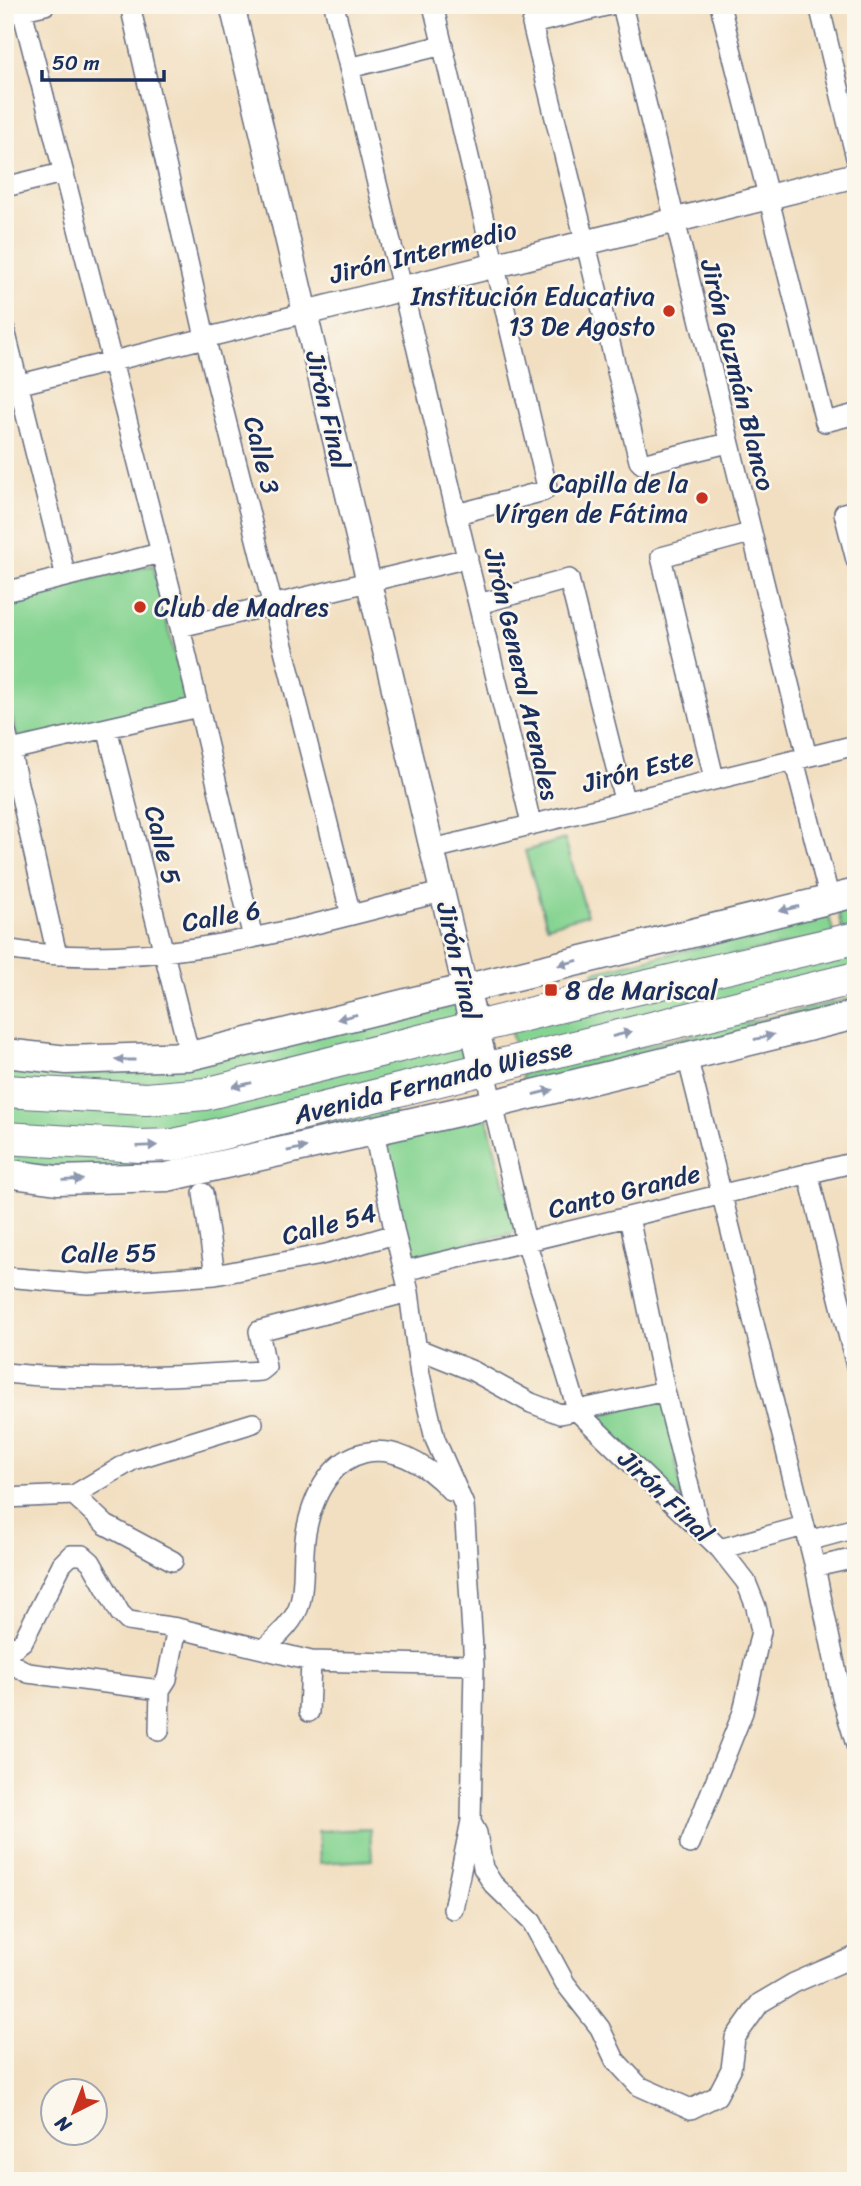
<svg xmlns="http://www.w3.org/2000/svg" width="861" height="2186" viewBox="0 0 861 2186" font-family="Sriracha,sans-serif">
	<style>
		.green { fill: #86d492; stroke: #508278; stroke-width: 2 }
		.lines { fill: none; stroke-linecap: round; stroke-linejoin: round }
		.minor-casing { stroke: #666d81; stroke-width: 22 }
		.tertiary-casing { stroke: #666d81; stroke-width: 27 }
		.secondary-casing { stroke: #666d81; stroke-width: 31 }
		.primary-casing { stroke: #666d81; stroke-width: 34 }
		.minor { stroke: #fff; stroke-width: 19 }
		.tertiary { stroke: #fff; stroke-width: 24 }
		.secondary { stroke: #fff; stroke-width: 28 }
		.primary { stroke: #fff; stroke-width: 32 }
		.oneway { fill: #8d97ae }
		.poi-dot { fill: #c8321e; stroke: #fbf7ec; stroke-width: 2.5 }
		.labels { text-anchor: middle; stroke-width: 5; stroke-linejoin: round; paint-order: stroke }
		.street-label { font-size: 26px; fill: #1b2f5e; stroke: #fbf7ec }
		.poi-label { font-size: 26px; fill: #1b2f5e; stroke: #fbf7ec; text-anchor: end }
	</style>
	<rect width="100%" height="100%" fill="#fbf7ec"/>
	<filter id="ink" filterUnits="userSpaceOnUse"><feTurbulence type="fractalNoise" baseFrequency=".0143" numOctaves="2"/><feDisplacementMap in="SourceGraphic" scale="14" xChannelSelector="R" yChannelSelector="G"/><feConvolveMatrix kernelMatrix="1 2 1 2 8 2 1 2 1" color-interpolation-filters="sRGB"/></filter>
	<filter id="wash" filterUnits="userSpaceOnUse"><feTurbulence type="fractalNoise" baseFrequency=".00686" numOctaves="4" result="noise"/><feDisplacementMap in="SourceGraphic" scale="28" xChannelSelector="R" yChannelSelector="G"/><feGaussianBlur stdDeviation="1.57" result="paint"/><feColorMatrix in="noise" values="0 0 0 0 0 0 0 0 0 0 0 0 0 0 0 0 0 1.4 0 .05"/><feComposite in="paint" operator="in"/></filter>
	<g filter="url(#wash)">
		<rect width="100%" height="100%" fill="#f2dfc1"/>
		<!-- green -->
		<path class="green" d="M153,565L186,702L18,742L5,689V599Z
			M565,839L587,915L547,926L525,851Z
			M856,909V931L843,934L838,913Z
			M829,916L834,935L596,983L594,972Z
			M856,945V972L517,1052L510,1030Z
			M849,999L853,1013L525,1088L521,1074Z
			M455,1001L461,1020L204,1083H5V1063L41,1067Z
			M466,1041L470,1065L148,1137L5,1130V1105L46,1108Z
			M392,1104L395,1118L184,1165L126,1170L5,1165V1152Z
			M486,1114L516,1232L408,1257L379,1139Z
			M664,1396L683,1501L596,1417Z
			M370,1829L372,1860L320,1863L318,1831Z"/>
	</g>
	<g filter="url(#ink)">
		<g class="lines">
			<!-- minor casing -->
			<g class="minor-casing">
				<path id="minor" d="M130,5L205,337L351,915
					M334,5L531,823
					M433,5L547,487L544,491L457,514
					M610,5L532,24L639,461L642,464L728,443
					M622,5L807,757
					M720,5L825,422L856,414
					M819,5L856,158
					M22,10L180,627L253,938
					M5,14L45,5
					M349,68L443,45
					M5,187L62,173
					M5,330L66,577
					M5,388L305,313
					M856,510L844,513L856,560
					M5,592L160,553
					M479,604L569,579L624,800
					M180,627L468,558
					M5,727L57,955
					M107,728L190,1056
					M11,750L198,707
					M794,760L830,900
					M714,778L661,557L750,533
					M433,849L856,745
					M5,949C153,974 300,927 442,892
					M687,1056L815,1567L842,1698L856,1745
					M484,1068L526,1241L578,1412L720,1549L746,1582L756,1607L761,1631L743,1712L690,1844
					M808,1173L856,1366
					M203,1193L215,1275
					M629,1217L665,1391L699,1526
					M395,1234L409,1292L420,1375L435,1439L464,1505L474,1665L471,1821L453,1909
					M404,1271L856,1162
					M5,1277L88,1284L215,1275L326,1254L395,1234L374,1132
					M416,1348L473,1371L531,1403L560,1414L665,1391
					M5,1373C91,1382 175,1376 261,1371L266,1367L259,1331L409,1292
					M74,1495L106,1525L173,1561
					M5,1498L74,1495L133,1460L253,1423
					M808,1541L856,1528
					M720,1549L804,1526
					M815,1567L856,1558
					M264,1649C277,1637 296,1620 300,1603C306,1579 301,1552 307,1527C326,1440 393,1428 451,1491
					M5,1655L23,1641L62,1564L71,1555H83L91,1562L120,1613L128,1621L177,1628L311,1661L474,1665
					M7,1655L12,1664L28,1673L160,1690L167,1679L177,1628
					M309,1712L311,1661
					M159,1731L160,1690
					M471,1822L477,1833L483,1868L493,1884L532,1922L565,1983L600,2028L615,2060L639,2086L691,2109L717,2096L731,2069L735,2038L760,2003L794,1983L856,1956"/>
			</g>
			<!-- tertiary casing -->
			<g class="tertiary-casing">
				<path id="tertiary" d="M232,5L465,988
					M305,313L856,175"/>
			</g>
			<!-- secondary casing -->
			<g class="secondary-casing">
				<path id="secondary" d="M465,988L484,1068
					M5,1053L67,1060L190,1056L856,893
					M5,1173L57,1180L167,1177L493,1104L856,1015"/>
			</g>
			<!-- primary casing -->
			<g class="primary-casing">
				<path id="primary" d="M5,1091L146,1099L205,1094L553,1008L856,938
					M5,1138L140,1146L174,1145L856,978"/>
			</g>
			<!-- minor -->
			<use href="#minor" class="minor"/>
			<!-- tertiary -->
			<use href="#tertiary" class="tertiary"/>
			<!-- secondary -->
			<use href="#secondary" class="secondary"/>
			<!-- primary -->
			<use href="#primary" class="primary"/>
		</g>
		<!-- one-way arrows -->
		<defs><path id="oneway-solid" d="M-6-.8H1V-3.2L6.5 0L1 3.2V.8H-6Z" transform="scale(1.75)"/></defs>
		<g class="oneway">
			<use href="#oneway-solid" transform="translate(789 909) rotate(166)"/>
			<use href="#oneway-solid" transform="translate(568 963) rotate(166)"/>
			<use href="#oneway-solid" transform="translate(347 1017) rotate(166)"/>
			<use href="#oneway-solid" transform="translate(622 1034) rotate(-14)"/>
			<use href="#oneway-solid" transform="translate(764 1037) rotate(-14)"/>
			<use href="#oneway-solid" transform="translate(125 1060) rotate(180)"/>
			<use href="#oneway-solid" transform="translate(242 1085) rotate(167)"/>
			<use href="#oneway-solid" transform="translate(543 1092) rotate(-14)"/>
			<use href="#oneway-solid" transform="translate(147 1146) rotate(-2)"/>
			<use href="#oneway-solid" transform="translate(297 1149) rotate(-12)"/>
			<use href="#oneway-solid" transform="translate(73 1180) rotate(-2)"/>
		</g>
	</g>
	<!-- markers -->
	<g class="poi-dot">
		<circle cx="669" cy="311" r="7"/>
		<circle cx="702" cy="498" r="7"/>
		<circle cx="140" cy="607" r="7"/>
		<rect x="544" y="983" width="14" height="14" rx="3.5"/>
	</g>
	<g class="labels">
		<!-- street labels -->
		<g class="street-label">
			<text transform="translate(423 252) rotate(-14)" y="9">Jirón Intermedio</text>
			<text transform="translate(738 375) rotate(76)" y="9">Jirón Guzmán Blanco</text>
			<text transform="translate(328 410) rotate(77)" y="9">Jirón Final</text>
			<text transform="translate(262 455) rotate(76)" y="9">Calle 3</text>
			<text transform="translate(522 674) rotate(77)" y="9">Jirón General Arenales</text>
			<text transform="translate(638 770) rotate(-14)" y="9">Jirón Este</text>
			<text transform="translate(163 845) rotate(76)" y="9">Calle 5</text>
			<text transform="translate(221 916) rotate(-10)" y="9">Calle 6</text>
			<text transform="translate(459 961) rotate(77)" y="9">Jirón Final</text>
			<text transform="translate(433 1081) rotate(-14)" y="9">Avenida Fernando Wiesse</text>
			<text transform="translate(624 1191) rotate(-14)" y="9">Canto Grande</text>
			<text transform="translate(329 1224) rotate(-15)" y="9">Calle 54</text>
			<text transform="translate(109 1253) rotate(-1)" y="9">Calle 55</text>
			<text transform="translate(666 1496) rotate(44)" y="9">Jirón Final</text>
		</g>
		<!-- poi labels -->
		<g class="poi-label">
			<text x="655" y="305">Institución Educativa<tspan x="655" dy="30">13 De Agosto</tspan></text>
			<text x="688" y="492">Capilla de la<tspan x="688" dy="30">Vírgen de Fátima</tspan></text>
			<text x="154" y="616" text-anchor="start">Club de Madres</text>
			<text x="565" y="999" text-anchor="start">8 de Mariscal</text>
		</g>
	</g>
	<!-- margin -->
	<rect width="861" height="2186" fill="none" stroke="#fbf7ec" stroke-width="28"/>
	<!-- north arrow -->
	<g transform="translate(74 2112) rotate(222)"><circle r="33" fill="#fbf7ec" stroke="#a1a7b3" stroke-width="2"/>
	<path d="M0-5L12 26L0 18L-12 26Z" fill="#c8321e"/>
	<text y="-10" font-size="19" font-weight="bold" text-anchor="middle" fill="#1b2f5e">N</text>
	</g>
	<!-- scale -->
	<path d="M42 70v10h122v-10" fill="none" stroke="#1b2f5e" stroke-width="3.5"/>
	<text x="52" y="70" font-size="21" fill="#1b2f5e" stroke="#fbf7ec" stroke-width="5" paint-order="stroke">50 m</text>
</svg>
